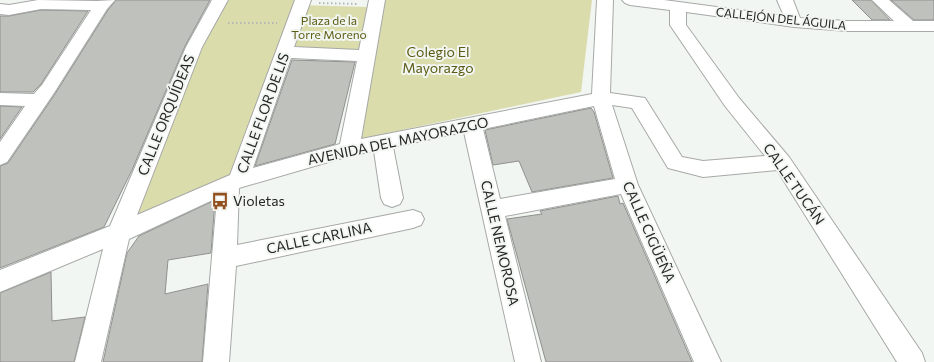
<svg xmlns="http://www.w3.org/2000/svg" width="934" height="362" viewBox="0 0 934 362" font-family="Commissioner,sans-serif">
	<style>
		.green { fill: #dbdcac }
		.building { fill: #bfc1bd; stroke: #90918e }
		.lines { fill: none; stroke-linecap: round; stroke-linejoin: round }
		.minor-casing { stroke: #a6a9a6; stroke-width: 2 }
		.path { stroke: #b4b7b4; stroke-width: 2; stroke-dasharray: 1.5 2.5; stroke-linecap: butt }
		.minor { fill: #fff; fill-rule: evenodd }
		.labels { text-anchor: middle; stroke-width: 4; stroke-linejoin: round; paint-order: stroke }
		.far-street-label { font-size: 12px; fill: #252625; stroke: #f2f6f2 }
		.far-park-label { font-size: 12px; fill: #5c5b13; stroke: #f2f6f2 }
		.park-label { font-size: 14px; fill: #5c5b13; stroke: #f2f6f2 }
		.street-label { font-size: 14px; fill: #252625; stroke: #f2f6f2 }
		.poi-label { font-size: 14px; fill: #252625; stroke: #f2f6f2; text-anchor: start }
	</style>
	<rect width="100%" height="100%" fill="#f2f6f2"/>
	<!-- green -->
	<path class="green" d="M224,0H297L230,176L130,217L211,26Z
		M384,0H592L581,92L360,139Z
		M300,5L368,7L361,52L285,49Z"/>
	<!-- building -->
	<path class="building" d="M116,0H210L185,46L132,170L104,227L0,268V166L8,163L55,94L108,10Z
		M852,0H871L890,20H872Z
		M891,0H934V20H914Z
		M41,10L88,11L41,84L33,92H0V16H9Z
		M292,60L355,62L335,144L255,166Z
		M0,106L22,107L0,139Z
		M591,108L594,112L613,178L532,192L519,161L493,165L485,130Z
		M618,196L620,204L623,203L692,362H546L507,219L542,214L540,211Z
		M215,200L211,253L168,260L165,294L208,284L202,362H103L127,253L139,236Z
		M51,272L52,321L85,317L74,362H0V293Z"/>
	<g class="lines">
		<!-- minor casing -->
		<g class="minor-casing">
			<path id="minor" d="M38,0L97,1L115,0L107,9L54,93L7,162L0,165V142L25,106L0,105V93L34,94L42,85L91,10L41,9L9,15L0,14V4L9,5Z
				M212,0H228L202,47L137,215L230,175L295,0H311L294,47L359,50L369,0H385L361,139L592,94L597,0H613L610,93L645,98L682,157L703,161L765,156L725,106L670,25V10L630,5L625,3L622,0H664L784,16L777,0H793L800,18L847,21H894L872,0H889L913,21H934V31H847L794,27L686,12V25L739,98L789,157L922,353L925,362H897L777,170L703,177L668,168L632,108L612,105L638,185L721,362H694L621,194L505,216L541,362H515L464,132L393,147L403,198L400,204L392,207L384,204L381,198L374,151L349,156L239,188L237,245L413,210L421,213L424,219L421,225L413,228L236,266L229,362H203L217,198L129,239L101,362H75L103,249L0,292V270L110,226L186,47ZM291,58L357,61L340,144L253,168ZM594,106L615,179L500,199L483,129Z"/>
		</g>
		<!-- path -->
		<path class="path" d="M319,3L358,4
			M228,23H277"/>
		<!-- minor -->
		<use href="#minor" class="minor"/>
	</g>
	<!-- icons -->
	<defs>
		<g id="bus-bare" transform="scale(1.38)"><path d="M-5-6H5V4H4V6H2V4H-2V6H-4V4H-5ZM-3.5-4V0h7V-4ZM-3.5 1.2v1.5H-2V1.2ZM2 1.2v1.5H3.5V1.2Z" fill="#92501f" stroke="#f2f6f2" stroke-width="2.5" paint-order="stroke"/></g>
	</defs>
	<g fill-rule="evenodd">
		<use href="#bus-bare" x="220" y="201"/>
	</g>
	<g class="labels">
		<!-- far-street labels -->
		<g class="far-street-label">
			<text transform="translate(781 19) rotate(6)" y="4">CALLEJÓN DEL ÁGUILA</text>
		</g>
		<!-- far-park labels -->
		<g class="far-park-label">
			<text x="329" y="25">Plaza de la<tspan x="329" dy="14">Torre Moreno</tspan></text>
		</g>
		<!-- park labels -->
		<g class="park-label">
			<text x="438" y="57">Colegio El<tspan x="438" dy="16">Mayorazgo</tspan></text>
		</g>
		<!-- street labels -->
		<g class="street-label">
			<text transform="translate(263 113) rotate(-70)" y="5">CALLE FLOR DE LIS</text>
			<text transform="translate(166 115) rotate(-68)" y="5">CALLE ORQUÍDEAS</text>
			<text transform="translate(398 141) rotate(-12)" y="5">AVENIDA DEL MAYORAZGO</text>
			<text transform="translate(794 184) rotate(55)" y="5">CALLE TUCÁN</text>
			<text transform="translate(649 232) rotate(66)" y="5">CALLE CIGÜEÑA</text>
			<text transform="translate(319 238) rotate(-12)" y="5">CALLE CARLINA</text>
			<text transform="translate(500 243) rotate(77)" y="5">CALLE NEMOROSA</text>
		</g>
		<!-- poi labels -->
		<g class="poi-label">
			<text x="233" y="206">Violetas</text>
		</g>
	</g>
</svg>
